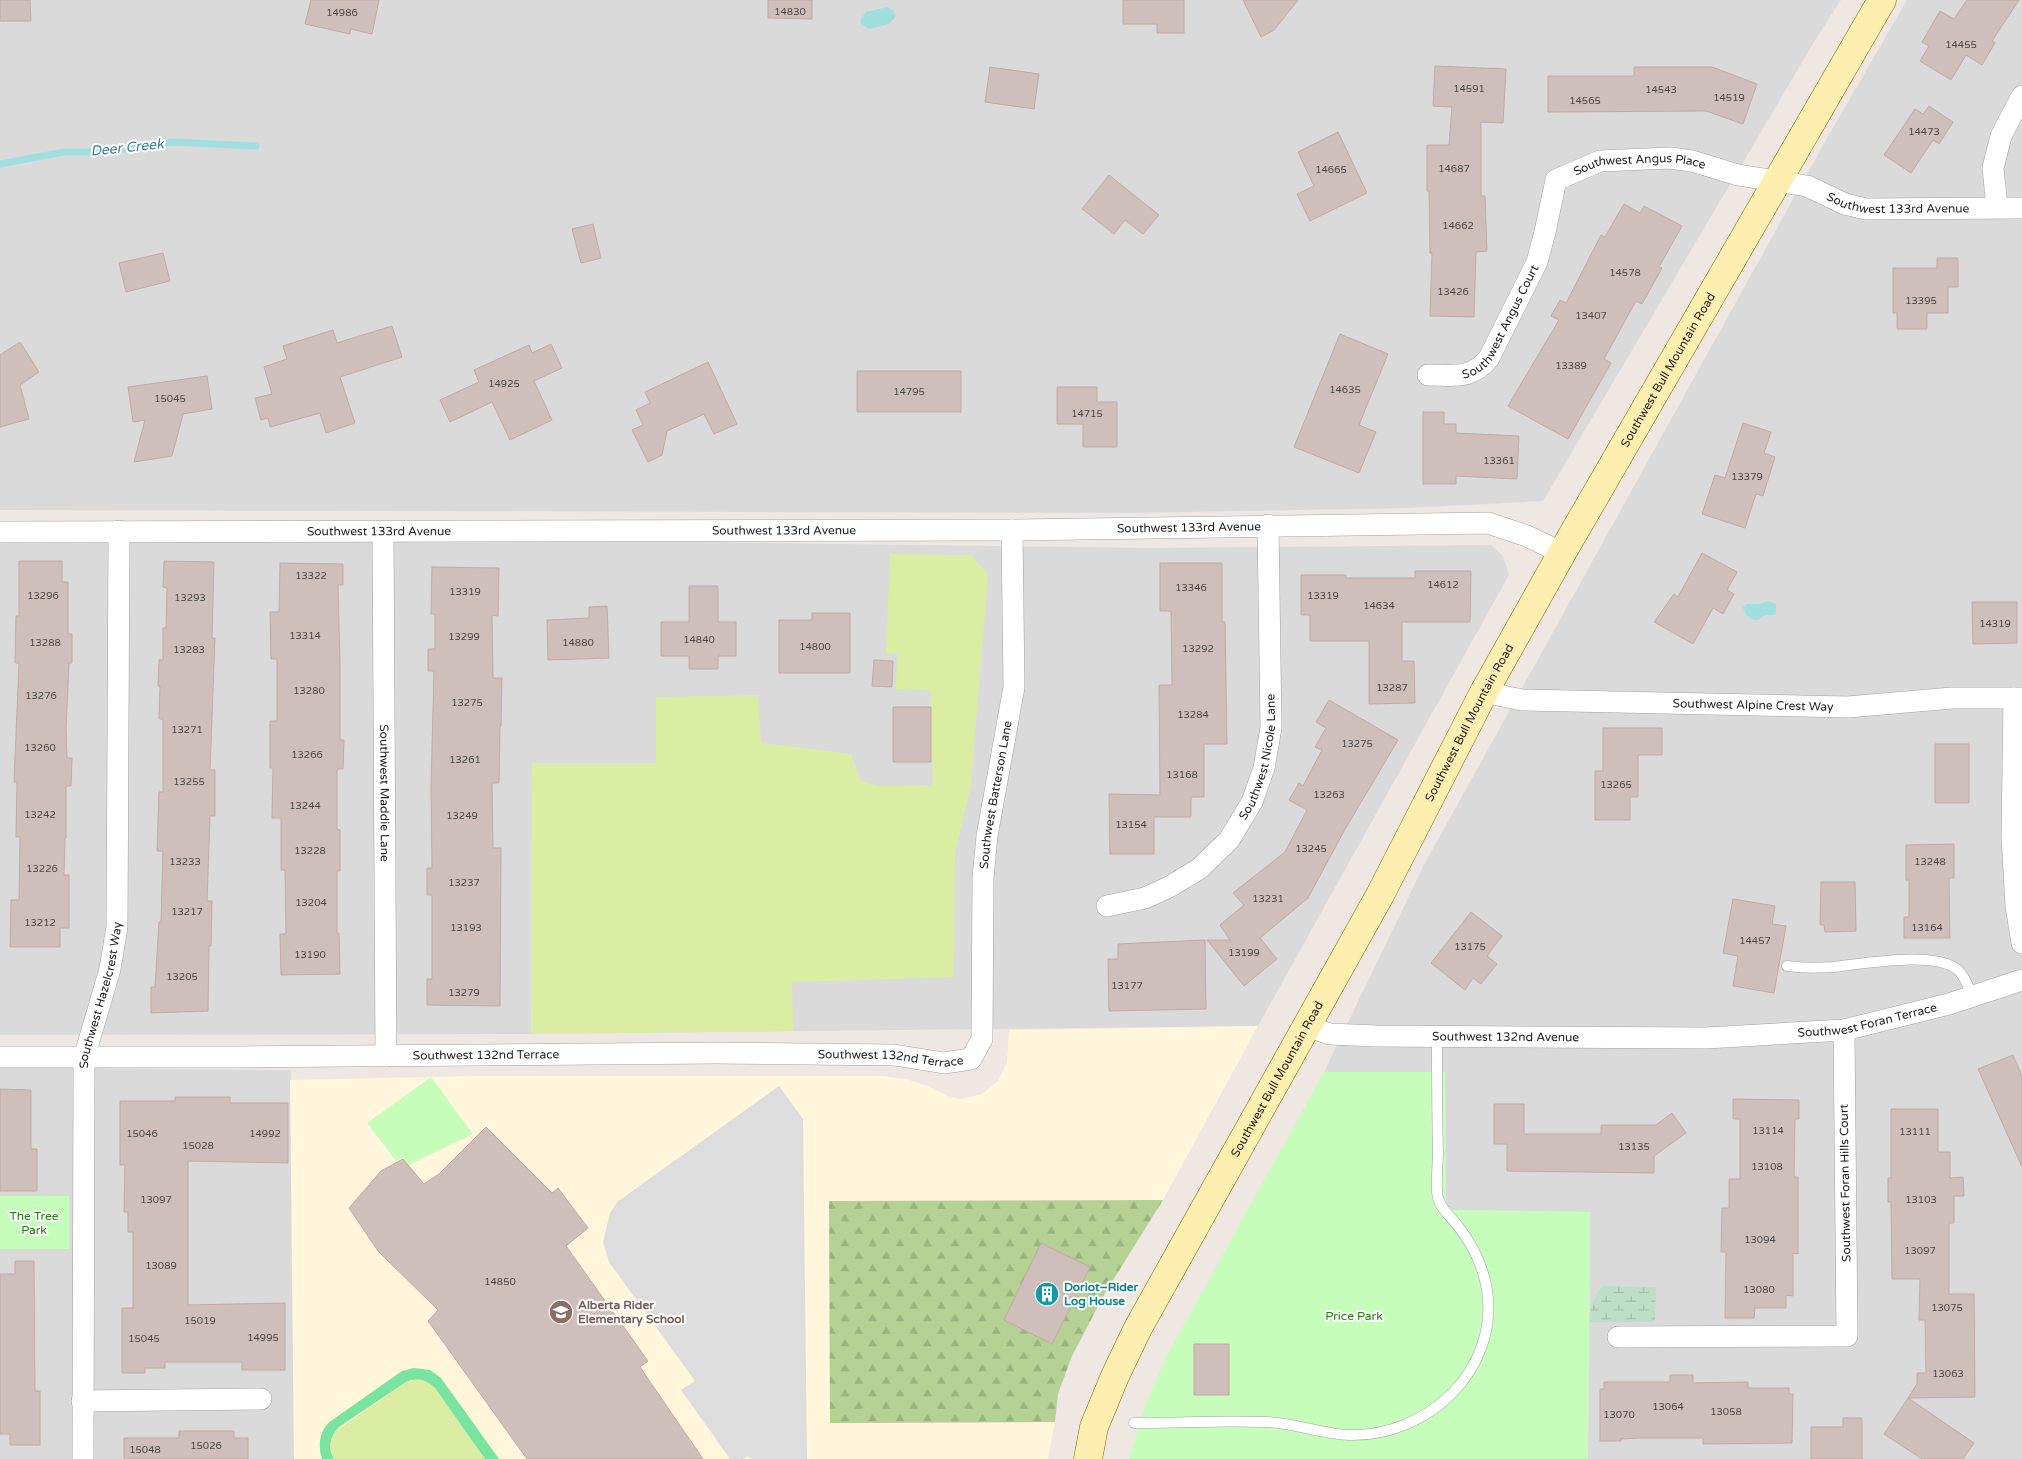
<svg xmlns="http://www.w3.org/2000/svg" width="2022" height="1459" viewBox="0 0 2022 1459" font-family="'Varela Round',sans-serif">
	<style>
		.residential { fill: #dbdada }
		.education { fill: #fff6db }
		.grass { fill: #daeda3 }
		.forest { fill: url(#forest-firs) }
		.wetland { fill: url(#wetland-marsh) }
		.park { fill: #c6fdbb }
		.pitch { fill: #79e4a0 }
		.parking { fill: #ddd }
		.water { fill: #9fe0df }
		.lines { fill: none; stroke-linecap: round; stroke-linejoin: round }
		.stream { stroke: #9fe0df; stroke-width: 7 }
		.building { fill: #cfbfbb; stroke: #c2a9a3 }
		.lane-casing { stroke: #a1a1a1; stroke-width: 11 }
		.street-casing { stroke: #a1a1a1; stroke-width: 22 }
		.secondary-casing { stroke: #786700; stroke-width: 29 }
		.lane { stroke: #fff; stroke-width: 10 }
		.street { stroke: #fff; stroke-width: 21 }
		.secondary { stroke: #feefb1; stroke-width: 28 }
		.labels { text-anchor: middle; stroke-width: 4; stroke-linejoin: round; paint-order: stroke }
		.number-label { font-size: 10px; fill: #4a4644 }
		.street-label { font-size: 12px; fill: #1d1d1d; stroke: #fff }
		.park-label { font-size: 12px; fill: #198204; stroke: #fff }
		.culture-label { font-size: 12px; font-weight: bold; fill: #0d838f; stroke: #fff; text-anchor: start }
		.education-label { font-size: 12px; font-weight: bold; fill: #785e54; stroke: #fff; text-anchor: start }
		.water-label { font-size: 14px; font-style: italic; fill: #397c93; stroke: #fff }
	</style>
	<defs>
		<pattern id="forest-firs" width="22" height="20" patternUnits="userSpaceOnUse" patternTransform="scale(1.25)"><rect width="22" height="20" fill="#b5d193"/><path d="M5 1l3.5 6h-7zM16 11l3.5 6h-7z" fill="#9bb37e"/></pattern>
		<pattern id="wetland-marsh" width="20" height="14" patternUnits="userSpaceOnUse" patternTransform="scale(1.25)"><rect width="20" height="14" fill="#bddec7"/><path d="M1 5h8M5 5V1M11 12h8M15 12V8" fill="none" stroke="#a2beaa"/></pattern>
	</defs>
	<rect width="100%" height="100%" fill="#efe7e2"/>
	<!-- residential -->
	<path class="residential" d="M0,0H1841L1817,37L1543,501L1408,508L1134,513L0,510Z
		M1907,0H2022V1459H1588L1590,1212L1450,1210L1446,1203L1445,1072H1324L1425,863L1827,138Z
		M533,540L1149,548L1491,545L1503,556L1509,575L1258,1026L531,1034L0,1035V543Z
		M0,1067L291,1070L294,1459H0Z"/>
	<!-- education -->
	<path class="education" d="M1258,1026L1163,1200L829,1201L830,1423L1055,1422L1048,1459H294L290,1080L473,1076H882L906,1079L928,1086L948,1096L960,1099L982,1094L998,1081L1007,1063L1009,1030Z"/>
	<!-- grass -->
	<path class="grass" d="M890,554L971,555L988,574L971,785L955,853L954,977L792,982L793,1031L531,1034L532,763H656V697L758,695L761,743L851,754L861,781L878,786L933,785L930,690L896,689L897,654L886,653Z
		M417,1379L428,1382L435,1388L485,1459H334C328,1449 330,1440 336,1431L406,1382Z"/>
	<!-- forest -->
	<path class="forest" d="M1163,1200L1105,1293L1072,1356L1058,1394L1055,1422L830,1423L829,1201Z"/>
	<!-- wetland -->
	<path class="wetland" d="M1602,1286L1656,1287L1655,1322H1590L1591,1305Z"/>
	<!-- park -->
	<path class="park" d="M1324,1072H1445L1446,1203L1450,1210L1590,1212L1588,1459H1129L1148,1398L1169,1352Z
		M431,1077L473,1134L409,1165L403,1158L396,1161L367,1123Z
		M0,1196H69V1249H0Z"/>
	<!-- pitch -->
	<path class="pitch" d="M414,1368L430,1370L441,1378L499,1459H485L435,1388C426,1380 418,1377 406,1382L339,1427C330,1437 327,1448 334,1459H322C318,1445 319,1434 328,1423L402,1371Z"/>
	<!-- parking -->
	<path class="parking" d="M779,1086L803,1119L807,1459H751L748,1456L743,1459H730L681,1390L695,1381L609,1262L603,1242L610,1213L617,1202Z"/>
	<!-- water -->
	<path class="water" d="M887,7L893,10L896,15C892,26 880,26 869,29L861,24V18L866,12Z
		M1768,601L1776,604V614C1772,616 1768,614 1764,616C1762,617 1759,620 1757,620C1750,621 1744,613 1743,607L1747,604H1760Z"/>
	<g class="lines">
		<!-- stream -->
		<path class="stream" d="M0,164L64,152H103L173,142L256,146"/>
	</g>
	<!-- building -->
	<path class="building" d="M0,0H30L31,21H0Z
		M311,0H379L372,34L351,29L350,34L305,24Z
		M768,0H812V19L768,18Z
		M1123,0H1184V33H1157V24H1123Z
		M1243,0H1298L1274,30L1261,37Z
		M1967,0H2019L1992,41L1995,43L1982,65L1966,55L1951,80L1920,61L1929,46L1922,42L1940,11L1954,19Z
		M1435,66L1506,69L1503,123L1481,122V196H1485L1487,251L1476,252L1474,317L1430,316L1432,253H1430L1429,191H1427V145H1449L1452,107L1433,106Z
		M990,67L1039,74L1034,109L985,102Z
		M1634,67H1712L1757,84L1743,124L1706,111L1548,112V76H1634Z
		M1929,106L1953,122L1939,144L1933,140L1911,173L1884,155L1915,109L1923,114Z
		M1338,132L1367,193L1310,221L1297,194L1314,186L1298,152Z
		M1109,175L1159,215L1143,234L1125,220L1114,234L1082,209Z
		M1624,204L1640,213L1644,206L1682,226L1659,267L1662,268L1642,304L1636,301L1604,359L1611,363L1568,439L1508,406L1559,320L1551,316L1560,300L1566,303L1601,235L1605,237Z
		M593,224L601,258L581,263L572,229Z
		M163,253L170,281L126,292L119,263Z
		M1937,258H1958V287H1948V313H1927V329H1897V313H1893V268H1937Z
		M392,326L402,357L340,377L355,423L326,433L320,413L270,427L268,418L261,420L255,398L272,394L264,367L287,359L283,346L333,330L337,343Z
		M1340,334L1388,354L1359,425L1376,432L1359,473L1294,447Z
		M20,342L39,372L20,385L29,419L0,427V355Z
		M551,344L562,368L534,381L552,420L510,440L492,402L450,422L440,400L479,382L474,370L529,345L532,353Z
		M708,362L737,424L714,434L704,414L667,431L662,455L648,462L632,430L643,425L636,410L650,403L645,392Z
		M857,371H961V412H857Z
		M207,376L212,409L183,414L172,456L134,462L145,420L133,422L128,387Z
		M1057,387H1097V402H1117V447H1083V424H1057Z
		M1423,412H1444V424H1456V433L1519,436L1517,479L1456,476V484H1423Z
		M1743,423L1771,432L1764,453L1775,457L1763,496L1756,494L1745,528L1702,514L1715,475L1725,478Z
		M1702,553L1737,572L1727,590L1734,594L1723,614L1713,608L1693,644L1654,622L1674,594L1678,597Z
		M19,561H62V582H68V634H72V663H69L66,728L67,758H72L71,786H66V838H65L64,875H69V928H60V947H10L11,900H19L20,837H16L17,782H14L19,663H15L16,616H19Z
		M164,561L214,562L212,638H215L210,770H215V816H210L207,901H212L211,946H209L208,1011L151,1013V987H155L159,922H161L163,851H157L159,792H163V719H159L160,686H158L159,660H163V628H166L167,588L163,587Z
		M280,563L343,564V585H338L340,665V740H344L343,769H337V829L340,830V871H337V933H339L340,974L281,975L280,934H286L285,870H281V818H272L273,768H270V721H277V659H271L270,612H279Z
		M1160,563H1222V622H1225L1227,744H1204V797H1191V817H1154V854H1110L1109,794L1160,795L1159,685H1172L1171,611H1160Z
		M432,567L499,568L498,616L492,615L493,678H502L501,726H500L499,783H492L493,848H501L500,1006L427,1005V979H432V895H427V868H432L431,787L434,671H428V649H435V614H431Z
		M1415,571H1471L1470,622H1402V661H1414L1415,703L1369,704V641H1310V615H1301V575H1346V578H1415Z
		M689,586H718V622H736V656H718V669H689V656H661V622H689Z
		M1972,602H2017V643L1973,644Z
		M607,606L609,658L548,660L547,620L589,618V607Z
		M812,613H850V673H779V620H812Z
		M874,660L893,661L892,687L872,686Z
		M1329,700L1398,740L1344,831L1308,898L1260,938L1277,959L1244,986L1207,940H1230L1220,925L1244,905L1233,893L1285,852L1307,810L1289,800L1299,783L1303,786L1322,750L1315,747L1326,728L1316,722Z
		M893,707H931V762H893Z
		M1603,728H1662V755H1638V797H1630V820H1595V771H1603Z
		M1935,744H1969V803H1935Z
		M1954,844V878H1949L1950,938H1904V917H1909V880H1906V845Z
		M1821,882H1855L1856,931L1825,932L1824,925H1820Z
		M1733,899L1775,906L1772,924L1786,926L1774,993L1733,986L1738,956L1723,953Z
		M1471,912L1502,936L1487,956L1497,964L1481,984L1473,978L1465,990L1431,963Z
		M1205,940L1206,1009L1109,1011L1108,959H1118V944Z
		M2013,1055L2022,1076V1167L1978,1069Z
		M0,1089L31,1090V1149H37V1191H0Z
		M175,1097H230V1103H288V1163L188,1161V1305L285,1303V1370H242V1362H165V1368H145V1373H122V1308H133V1232H128V1212H124L125,1165H120V1101H175Z
		M1733,1099L1799,1100V1119H1795L1794,1177H1798V1254L1793,1253V1296L1786,1295V1308H1755L1754,1318H1725L1726,1252H1721L1722,1208H1729V1179H1740V1119H1733Z
		M1494,1104H1524V1134H1601V1125H1656L1672,1113L1686,1133L1654,1156V1173L1507,1171V1144H1494Z
		M1891,1109H1938V1152H1950V1178L1963,1177L1964,1196H1954V1223H1949V1294H1974L1975,1397L1908,1398L1917,1384V1373H1926L1925,1320H1919L1920,1279H1892L1891,1202H1888V1178H1891Z
		M486,1127L552,1193L558,1188L588,1228L566,1246L648,1361L640,1367L703,1459H527L428,1321L438,1310L378,1251L349,1208L381,1171L403,1159L424,1184L439,1174Z
		M1041,1243L1090,1267L1052,1344L1004,1320Z
		M15,1261H34L35,1391H40V1445H10V1434H0V1274H15Z
		M1194,1344H1229V1395H1194Z
		M1670,1375H1693V1383L1748,1382V1388H1789V1394H1793L1792,1443L1703,1444V1438H1639L1621,1439V1441H1600V1389H1604V1382H1670Z
		M1908,1398L1974,1443L1963,1459H1922L1884,1434Z
		M1843,1418H1862V1459H1811V1427H1843Z
		M179,1431H234V1438H248V1459H124V1438H179Z"/>
	<g class="lines">
		<!-- lane casing -->
		<g class="lane-casing">
			<path id="lane" d="M1787,966C1802,968 1818,968 1833,967C1863,964 1935,950 1958,970C1965,976 1969,989 1973,997
				M1134,1423C1178,1423 1223,1420 1267,1422C1295,1423 1322,1434 1349,1435C1427,1437 1499,1371 1487,1290C1483,1266 1473,1245 1458,1226C1452,1218 1440,1208 1438,1198C1435,1187 1438,1165 1438,1153C1437,1114 1437,1075 1437,1036"/>
		</g>
		<!-- street casing -->
		<g class="street-casing">
			<g id="street">
				<path d="M1997,207L1993,168L2001,136L2022,96"/>
				<path id="s1" d="M1428,375C1454,375 1471,380 1489,358L1537,262L1545,232L1556,180L1600,161L1670,158L1692,161L1738,175L1807,186L1845,204L1866,209L2022,208"/>
				<path id="s2" d="M0,532L1012,530L1488,523L1527,536L1562,553"/>
				<path id="s3" d="M383,532L386,1056"/>
				<path id="s4" d="M1484,692L1522,700L1848,707L1952,698H2022"/>
				<path d="M2014,698L2012,837L2016,906L2022,943"/>
				<path id="s5" d="M1107,906L1145,898L1169,887L1199,869L1229,840L1252,802L1264,768L1271,728L1268,525"/>
				<path id="s6" d="M1306,1026L1330,1034L1376,1036L1706,1038L1844,1030L1949,1004L2022,980"/>
				<path id="s7" d="M0,1057H239L716,1053L894,1055L944,1063L971,1059L982,1039L983,878L987,836L1014,687L1012,530"/>
				<path d="M1618,1337L1847,1336L1844,1030"/>
				<path d="M82,1401L261,1399"/>
				<path id="s8" d="M83,1459L84,1058L110,969L117,927L119,531"/>
			</g>
		</g>
		<!-- secondary casing -->
		<g class="secondary-casing">
			<g id="secondary">
				<path id="s9" d="M1088,1459L1094,1427L1115,1376L1138,1328L1380,895L1484,692L1562,553L1882,0"/>
			</g>
		</g>
		<!-- lane -->
		<use href="#lane" class="lane"/>
		<!-- street -->
		<use href="#street" class="street"/>
		<!-- secondary -->
		<use href="#secondary" class="secondary"/>
	</g>
	<!-- icons -->
	<defs>
		<g id="building-disc" transform="scale(1.25)"><circle r="9.5" fill="#0f9aa8" stroke="#fff"/><path d="M-4-6H4V6H1V3H-1V6H-4ZM-2.5-4.3h1.7v1.8h-1.7ZM.8-4.3h1.7v1.8H.8ZM-2.5-1h1.7V.8h-1.7ZM.8-1h1.7V.8H.8Z" fill="#fff"/></g>
		<g id="school-disc" transform="scale(1.25)"><circle r="9.5" fill="#8d6e63" stroke="#fff"/><path d="M0-5L7-2L0 1L-7-2ZM-4 1L0 2.5L4 1V4Q0 6-4 4Z" fill="#fff"/></g>
	</defs>
	<g fill-rule="evenodd">
		<use href="#building-disc" x="1047" y="1294"/>
		<use href="#school-disc" x="561" y="1312"/>
	</g>
	<g class="labels">
		<!-- number labels -->
		<g class="number-label">
			<text x="790" y="15">14830</text>
			<text x="342" y="16">14986</text>
			<text x="1961" y="48">14455</text>
			<text x="1469" y="92">14591</text>
			<text x="1661" y="93">14543</text>
			<text x="1729" y="101">14519</text>
			<text x="1585" y="104">14565</text>
			<text x="1924" y="135">14473</text>
			<text x="1454" y="172">14687</text>
			<text x="1331" y="173">14665</text>
			<text x="1458" y="229">14662</text>
			<text x="1625" y="276">14578</text>
			<text x="1453" y="295">13426</text>
			<text x="1921" y="304">13395</text>
			<text x="1591" y="319">13407</text>
			<text x="1571" y="369">13389</text>
			<text x="504" y="387">14925</text>
			<text x="1345" y="393">14635</text>
			<text x="909" y="395">14795</text>
			<text x="170" y="402">15045</text>
			<text x="1087" y="417">14715</text>
			<text x="1499" y="464">13361</text>
			<text x="1747" y="480">13379</text>
			<text x="311" y="579">13322</text>
			<text x="1443" y="588">14612</text>
			<text x="1191" y="591">13346</text>
			<text x="465" y="595">13319</text>
			<text x="43" y="599">13296</text>
			<text x="1323" y="599">13319</text>
			<text x="190" y="601">13293</text>
			<text x="1379" y="609">14634</text>
			<text x="1995" y="627">14319</text>
			<text x="305" y="639">13314</text>
			<text x="464" y="640">13299</text>
			<text x="699" y="643">14840</text>
			<text x="45" y="646">13288</text>
			<text x="578" y="646">14880</text>
			<text x="815" y="650">14800</text>
			<text x="1198" y="652">13292</text>
			<text x="189" y="653">13283</text>
			<text x="1392" y="691">13287</text>
			<text x="309" y="694">13280</text>
			<text x="41" y="699">13276</text>
			<text x="467" y="706">13275</text>
			<text x="1193" y="718">13284</text>
			<text x="187" y="733">13271</text>
			<text x="1357" y="747">13275</text>
			<text x="40" y="751">13260</text>
			<text x="307" y="758">13266</text>
			<text x="465" y="763">13261</text>
			<text x="1182" y="778">13168</text>
			<text x="189" y="785">13255</text>
			<text x="1616" y="788">13265</text>
			<text x="1329" y="798">13263</text>
			<text x="305" y="809">13244</text>
			<text x="40" y="818">13242</text>
			<text x="462" y="819">13249</text>
			<text x="1131" y="828">13154</text>
			<text x="1311" y="852">13245</text>
			<text x="310" y="854">13228</text>
			<text x="185" y="865">13233</text>
			<text x="1930" y="865">13248</text>
			<text x="42" y="872">13226</text>
			<text x="464" y="886">13237</text>
			<text x="1268" y="902">13231</text>
			<text x="311" y="906">13204</text>
			<text x="187" y="915">13217</text>
			<text x="40" y="926">13212</text>
			<text x="466" y="931">13193</text>
			<text x="1927" y="931">13164</text>
			<text x="1755" y="944">14457</text>
			<text x="1470" y="950">13175</text>
			<text x="1244" y="956">13199</text>
			<text x="310" y="958">13190</text>
			<text x="182" y="980">13205</text>
			<text x="1127" y="989">13177</text>
			<text x="464" y="996">13279</text>
			<text x="1768" y="1134">13114</text>
			<text x="1915" y="1135">13111</text>
			<text x="142" y="1137">15046</text>
			<text x="265" y="1137">14992</text>
			<text x="198" y="1149">15028</text>
			<text x="1634" y="1150">13135</text>
			<text x="1767" y="1170">13108</text>
			<text x="156" y="1203">13097</text>
			<text x="1921" y="1203">13103</text>
			<text x="1760" y="1243">13094</text>
			<text x="1920" y="1254">13097</text>
			<text x="161" y="1269">13089</text>
			<text x="500" y="1285">14850</text>
			<text x="1759" y="1293">13080</text>
			<text x="1947" y="1311">13075</text>
			<text x="200" y="1324">15019</text>
			<text x="263" y="1341">14995</text>
			<text x="144" y="1342">15045</text>
			<text x="1948" y="1377">13063</text>
			<text x="1668" y="1410">13064</text>
			<text x="1726" y="1415">13058</text>
			<text x="1619" y="1418">13070</text>
			<text x="206" y="1449">15026</text>
			<text x="145" y="1453">15048</text>
		</g>
		<!-- street labels -->
		<g class="street-label">
			<text dy="4" stroke="none"><textPath href="#s1" startOffset="345">Southwest Angus Place</textPath></text>
			<text dy="4" stroke="none"><textPath href="#s1" startOffset="611">Southwest 133rd Avenue</textPath></text>
			<text dy="4" stroke="none"><textPath href="#s1" startOffset="102">Southwest Angus Court</textPath></text>
			<text dy="4" stroke="none"><textPath href="#s9" startOffset="1236">Southwest Bull Mountain Road</textPath></text>
			<text dy="4" stroke="none"><textPath href="#s2" startOffset="1189">Southwest 133rd Avenue</textPath></text>
			<text dy="4" stroke="none"><textPath href="#s2" startOffset="784">Southwest 133rd Avenue</textPath></text>
			<text dy="4" stroke="none"><textPath href="#s2" startOffset="379">Southwest 133rd Avenue</textPath></text>
			<text dy="4" stroke="none"><textPath href="#s4" startOffset="270">Southwest Alpine Crest Way</textPath></text>
			<text dy="4" stroke="none"><textPath href="#s9" startOffset="831">Southwest Bull Mountain Road</textPath></text>
			<text dy="4" stroke="none"><textPath href="#s5" startOffset="232">Southwest Nicole Lane</textPath></text>
			<text dy="4" stroke="none"><textPath href="#s3" startOffset="261">Southwest Maddie Lane</textPath></text>
			<text dy="4" stroke="none"><textPath href="#s7" startOffset="1240">Southwest Batterson Lane</textPath></text>
			<text dy="4" stroke="none"><textPath href="#s8" startOffset="466">Southwest Hazelcrest Way</textPath></text>
			<text dy="4" stroke="none"><textPath href="#s6" startOffset="564">Southwest Foran Terrace</textPath></text>
			<text dy="4" stroke="none"><textPath href="#s6" startOffset="201">Southwest 132nd Avenue</textPath></text>
			<text dy="4" stroke="none"><textPath href="#s7" startOffset="486">Southwest 132nd Terrace</textPath></text>
			<text dy="4" stroke="none"><textPath href="#s7" startOffset="891">Southwest 132nd Terrace</textPath></text>
			<text dy="4" stroke="none"><textPath href="#s9" startOffset="426">Southwest Bull Mountain Road</textPath></text>
			<text transform="translate(1845 1183) rotate(-91)" y="4">Southwest Foran Hills Court</text>
		</g>
		<!-- park labels -->
		<g class="park-label">
			<text x="34" y="1220">The Tree<tspan x="34" dy="14">Park</tspan></text>
			<text x="1354" y="1320">Price Park</text>
		</g>
		<!-- culture labels -->
		<g class="culture-label">
			<text x="1064" y="1291">Doriot–Rider<tspan x="1064" dy="14">Log House</tspan></text>
		</g>
		<!-- education labels -->
		<g class="education-label">
			<text x="578" y="1309">Alberta Rider<tspan x="578" dy="14">Elementary School</tspan></text>
		</g>
		<!-- water labels -->
		<g class="water-label">
			<text transform="translate(127 147) rotate(-6)" y="5">Deer Creek</text>
		</g>
	</g>
</svg>
